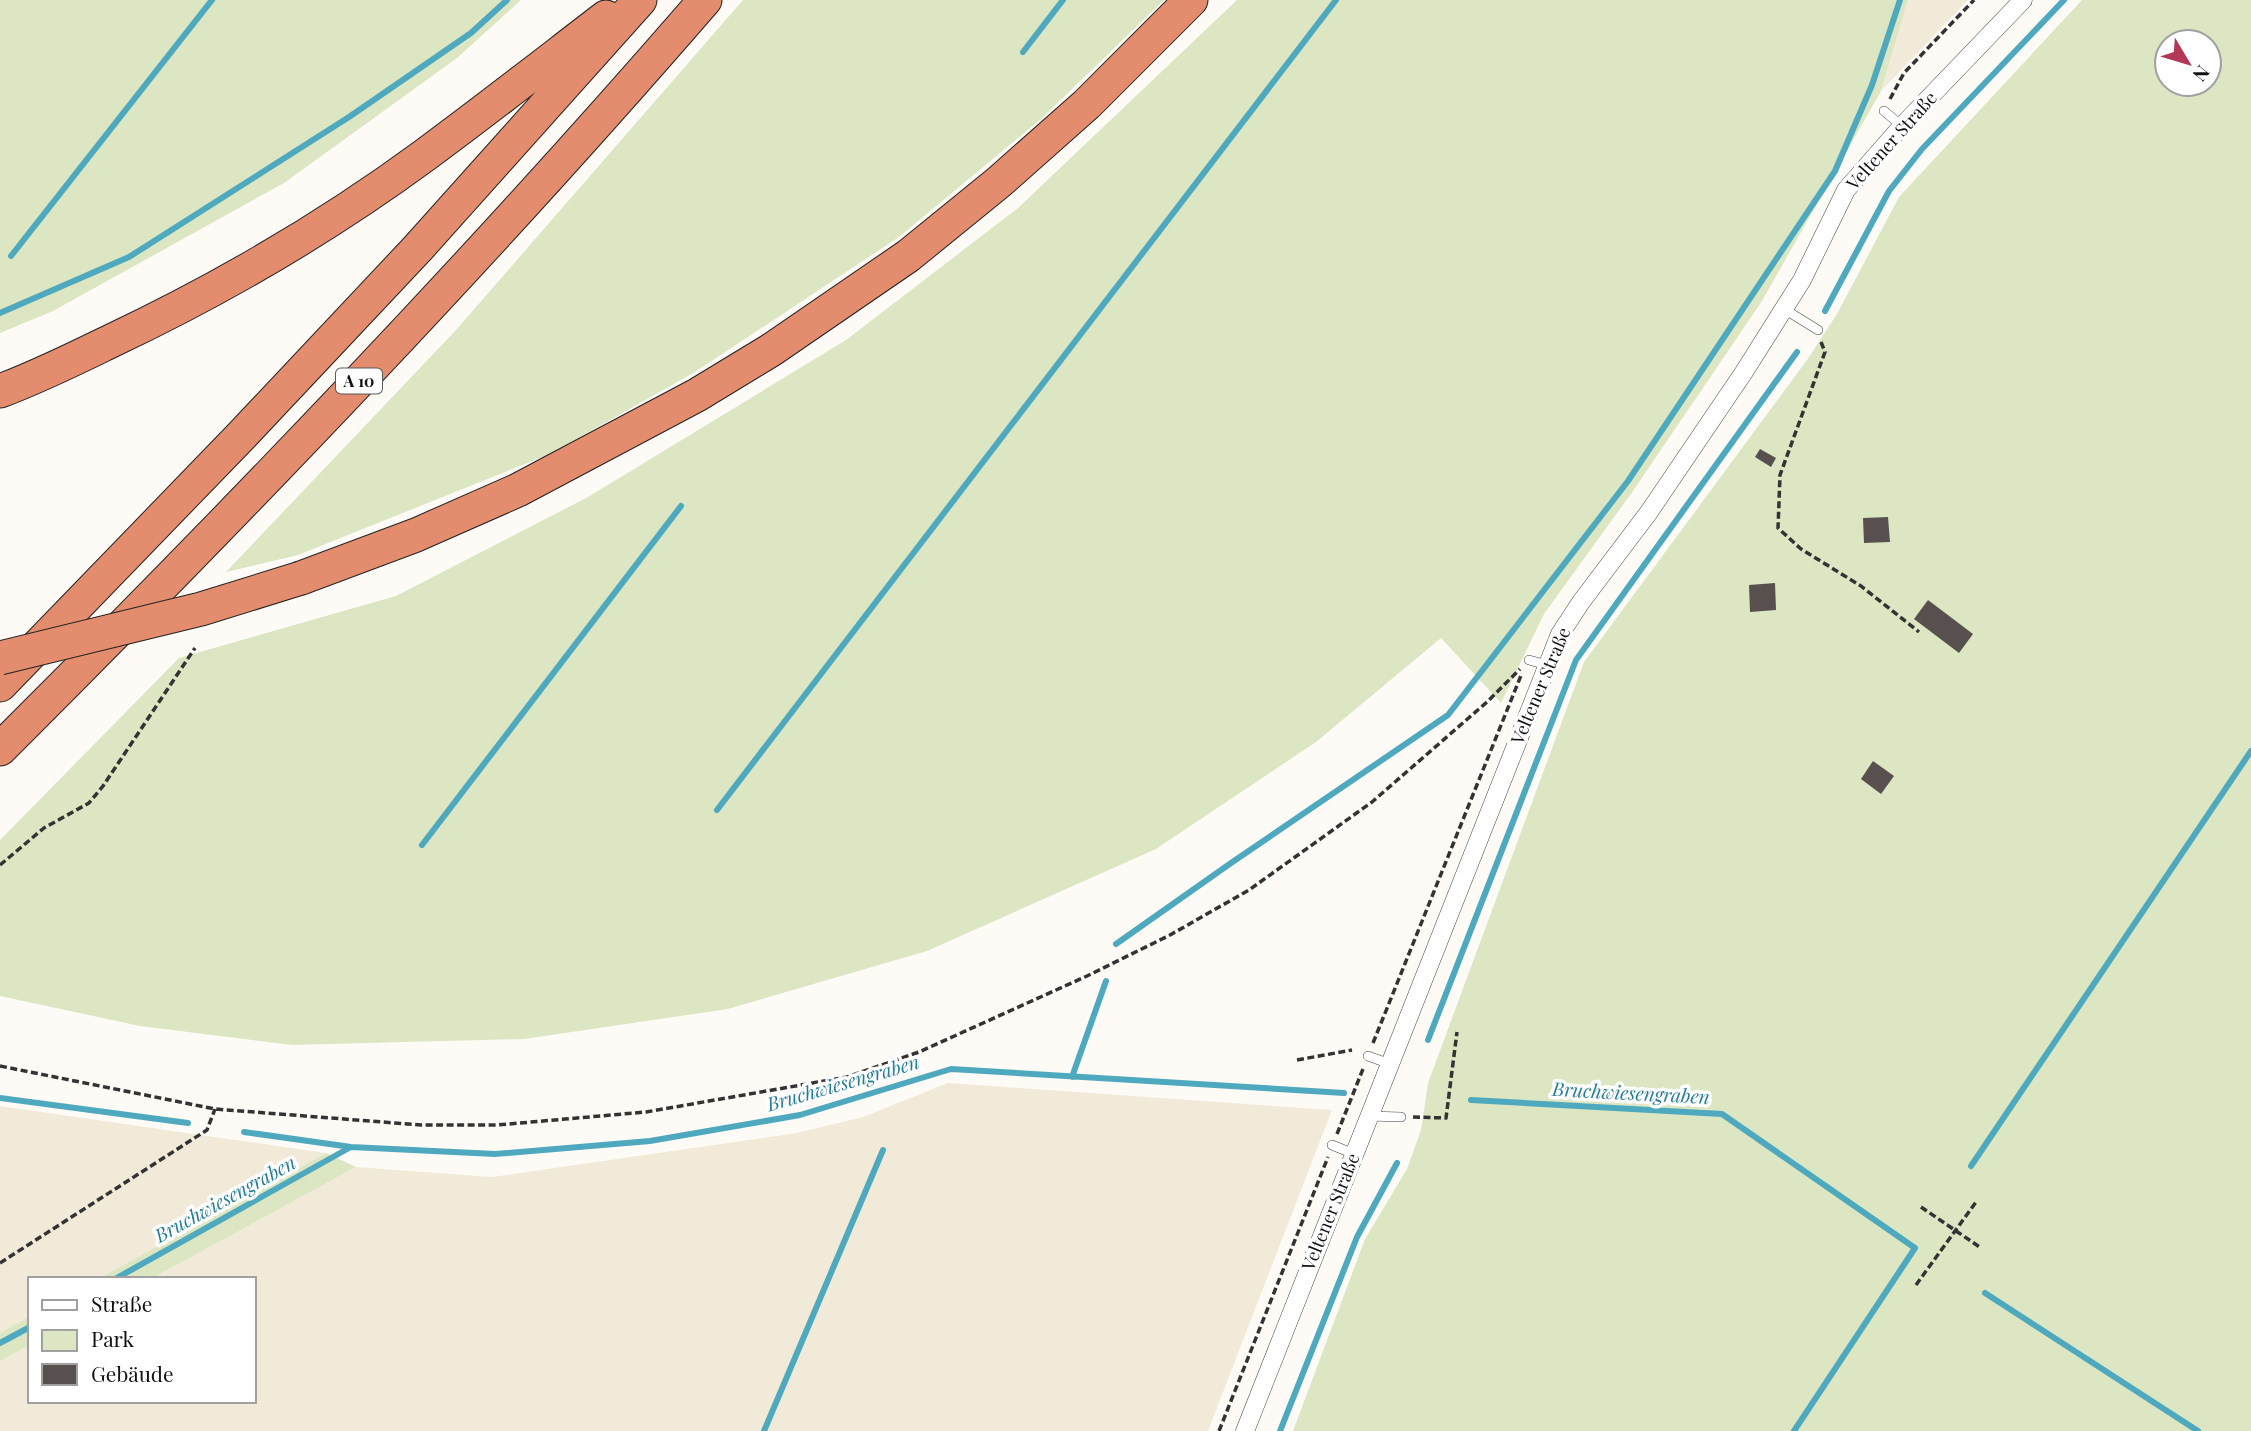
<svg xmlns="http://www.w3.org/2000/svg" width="2251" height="1431" viewBox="0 0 2251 1431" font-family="'Playfair Display',serif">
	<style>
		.farmland { fill: #f2ead8 }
		.green { fill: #dce6c2; fill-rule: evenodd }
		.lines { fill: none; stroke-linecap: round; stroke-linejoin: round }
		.stream { stroke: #4fa9be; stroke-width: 6 }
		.building { fill: #58504e }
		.lane-casing { stroke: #444; stroke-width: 10 }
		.street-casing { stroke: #444; stroke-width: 19 }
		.highway-casing { stroke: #222; stroke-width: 35 }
		.path { stroke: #333; stroke-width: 3.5; stroke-dasharray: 7 3.5; stroke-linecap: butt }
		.lane { stroke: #fff; stroke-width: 9 }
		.street { stroke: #fff; stroke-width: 18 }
		.highway { stroke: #e38c6e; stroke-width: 33 }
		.highway-bridge-casing { stroke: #222; stroke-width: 35; stroke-linecap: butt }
		.highway-bridge { stroke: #e38c6e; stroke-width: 33 }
		.labels { text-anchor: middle; stroke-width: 7; stroke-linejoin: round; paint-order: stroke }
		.shield { fill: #fff; stroke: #585858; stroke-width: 2 }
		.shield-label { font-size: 16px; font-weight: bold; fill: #111 }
		.street-label { font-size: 18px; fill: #111; stroke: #fff }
		.water-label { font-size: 19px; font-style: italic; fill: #277c95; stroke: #fff }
	</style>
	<rect width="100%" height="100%" fill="#fefbf6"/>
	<!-- farmland -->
	<path class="farmland" d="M1908,0H1968L1881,91Z
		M948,1083L1332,1110L1208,1431H0V1361L30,1345V1401H254V1279H151L356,1167L492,1177L797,1133L863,1117Z
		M0,1106L326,1153L98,1279H30V1316L0,1333Z"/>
	<!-- green -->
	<path class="green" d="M0,0H521L457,58L284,183L53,311L0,333Z
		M743,0H1164L1041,119L899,237L695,372L550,454L298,555L226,572L456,330Z
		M1237,0H1908L1881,91L1762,301L1633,491L1544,614L1501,703L1441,638L1316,742L1156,849L927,951L728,1009L524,1039L292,1045L140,1026L0,996V840L179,658L396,596L588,497L846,340L1018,208Z
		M2082,0H2251V1431H1293L1365,1239L1407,1169L1421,1130L1428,1083L1584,662L1807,360L1837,314L1899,197ZM2167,42H2209V84H2167Z
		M326,1153L356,1167L151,1279H98Z
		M30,1316V1345L0,1361V1333Z"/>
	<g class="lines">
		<!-- stream -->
		<path class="stream" d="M1023,52L1063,0
			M11,256L212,0
			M1825,311L1889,191L1922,149L2064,0
			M0,313L129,257L349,117L471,33L507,0
			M717,810L1336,0
			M422,845L681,506
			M1116,944L1231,863L1448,715L1628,481L1835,171L1872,85L1900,0
			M1428,1040L1576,660L1797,352
			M1072,1077L1106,981
			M0,1098L188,1123
			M1471,1100L1722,1114L1915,1248L1794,1431
			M244,1132L351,1147L495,1154L650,1141L800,1115L951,1069L1344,1093
			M1971,1166L2251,751
			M115,1279L349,1148
			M1985,1293L2198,1431
			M0,1343L30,1327
			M764,1431L883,1150
			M1280,1431L1357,1237L1397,1163"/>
	</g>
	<!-- building -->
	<path class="building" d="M1760,449L1776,458L1771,467L1755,457Z
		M1888,517L1890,542L1864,543L1863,518Z
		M1775,583L1776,610L1750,612L1749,585Z
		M1928,600L1973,634L1959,653L1914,619Z
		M1873,761L1894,776L1881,794L1861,779Z"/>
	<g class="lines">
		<!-- lane casing -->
		<g class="lane-casing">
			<path id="lane" d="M1884,111L1902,126
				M1784,309L1818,330
				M1529,660L1547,665
				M1368,1056L1390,1064
				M1369,1116L1401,1117
				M1332,1145L1354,1154"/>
		</g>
		<!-- street casing -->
		<g class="street-casing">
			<path id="street" d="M1245,1431L1560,634L1581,602L1649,512L1744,372L1802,280L1846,190L1902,126L2023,0"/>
		</g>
		<!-- highway casing -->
		<g class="highway-casing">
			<path id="highway" d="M0,391C38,377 74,359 111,341C221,289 327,227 425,155C486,110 546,63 606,17
				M301,578L416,535L518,490L697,395L771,350L908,256L999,182L1087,104L1191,0
				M0,685L242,435L418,248L640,0
				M0,749C243,507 481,259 705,0"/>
		</g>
		<!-- path -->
		<path class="path" d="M1890,99L1904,73L1974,0
			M1821,342L1825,352L1780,475L1778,528L1801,549L1861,586L1919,632
			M0,865L44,828L89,803L103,786L195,648
			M1373,1043L1522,673
			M1297,1060L1352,1050
			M0,1066L215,1109L421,1125H497L646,1112L847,1077L919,1052L1087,976L1170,935L1249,890L1372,802L1487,702L1520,669
			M1413,1117L1446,1118L1457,1032
			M1337,1134L1363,1069
			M1921,1207L1981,1248
			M0,1263L207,1130L215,1109
			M1916,1285L1976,1202
			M1219,1431L1328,1157"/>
		<!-- lane -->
		<use href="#lane" class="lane"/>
		<!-- street -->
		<use href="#street" class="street"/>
		<!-- highway -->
		<use href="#highway" class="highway"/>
		<!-- highway-bridge casing -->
		<g class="highway-bridge-casing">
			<path id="highway-bridge" d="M0,658L201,609L301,578"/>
		</g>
		<!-- highway-bridge -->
		<use href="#highway-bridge" class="highway-bridge"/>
	</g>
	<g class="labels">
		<!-- shield labels -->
		<rect class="shield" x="336" y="368.5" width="46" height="25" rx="5"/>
		<g class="shield-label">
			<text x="359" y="387">A 10</text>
		</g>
		<!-- street labels -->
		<g class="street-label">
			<text transform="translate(1892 141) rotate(-48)" y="6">Veltener Straße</text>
			<text transform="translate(1541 686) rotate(-67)" y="6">Veltener Straße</text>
			<text transform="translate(1331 1212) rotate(-68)" y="6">Veltener Straße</text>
		</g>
		<!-- water labels -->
		<g class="water-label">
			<text transform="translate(843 1083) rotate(-16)" y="7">Bruchwiesengraben</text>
			<text transform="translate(1631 1093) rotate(3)" y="7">Bruchwiesengraben</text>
			<text transform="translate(225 1199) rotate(-29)" y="7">Bruchwiesengraben</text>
		</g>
	</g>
	<!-- legend -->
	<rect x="28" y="1277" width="228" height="126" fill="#ffffff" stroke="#a0a0a0" stroke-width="2"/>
	<rect x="42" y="1300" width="35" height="10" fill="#ffffff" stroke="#a0a0a0" stroke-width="2"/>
	<text x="91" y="1312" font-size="21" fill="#111111">Straße</text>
	<rect x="42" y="1330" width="35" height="21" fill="#dce6c2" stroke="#a0a0a0" stroke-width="2"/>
	<text x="91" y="1347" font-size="21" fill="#111111">Park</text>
	<rect x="42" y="1364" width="35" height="21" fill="#58504e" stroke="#a0a0a0" stroke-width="2"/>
	<text x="91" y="1382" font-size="21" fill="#111111">Gebäude</text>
	<!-- north arrow -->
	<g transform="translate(2188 63) rotate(128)"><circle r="33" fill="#ffffff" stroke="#a0a0a0" stroke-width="2"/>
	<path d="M0-5L12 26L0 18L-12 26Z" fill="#b23857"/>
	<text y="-10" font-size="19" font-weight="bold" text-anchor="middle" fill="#111111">N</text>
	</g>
</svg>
